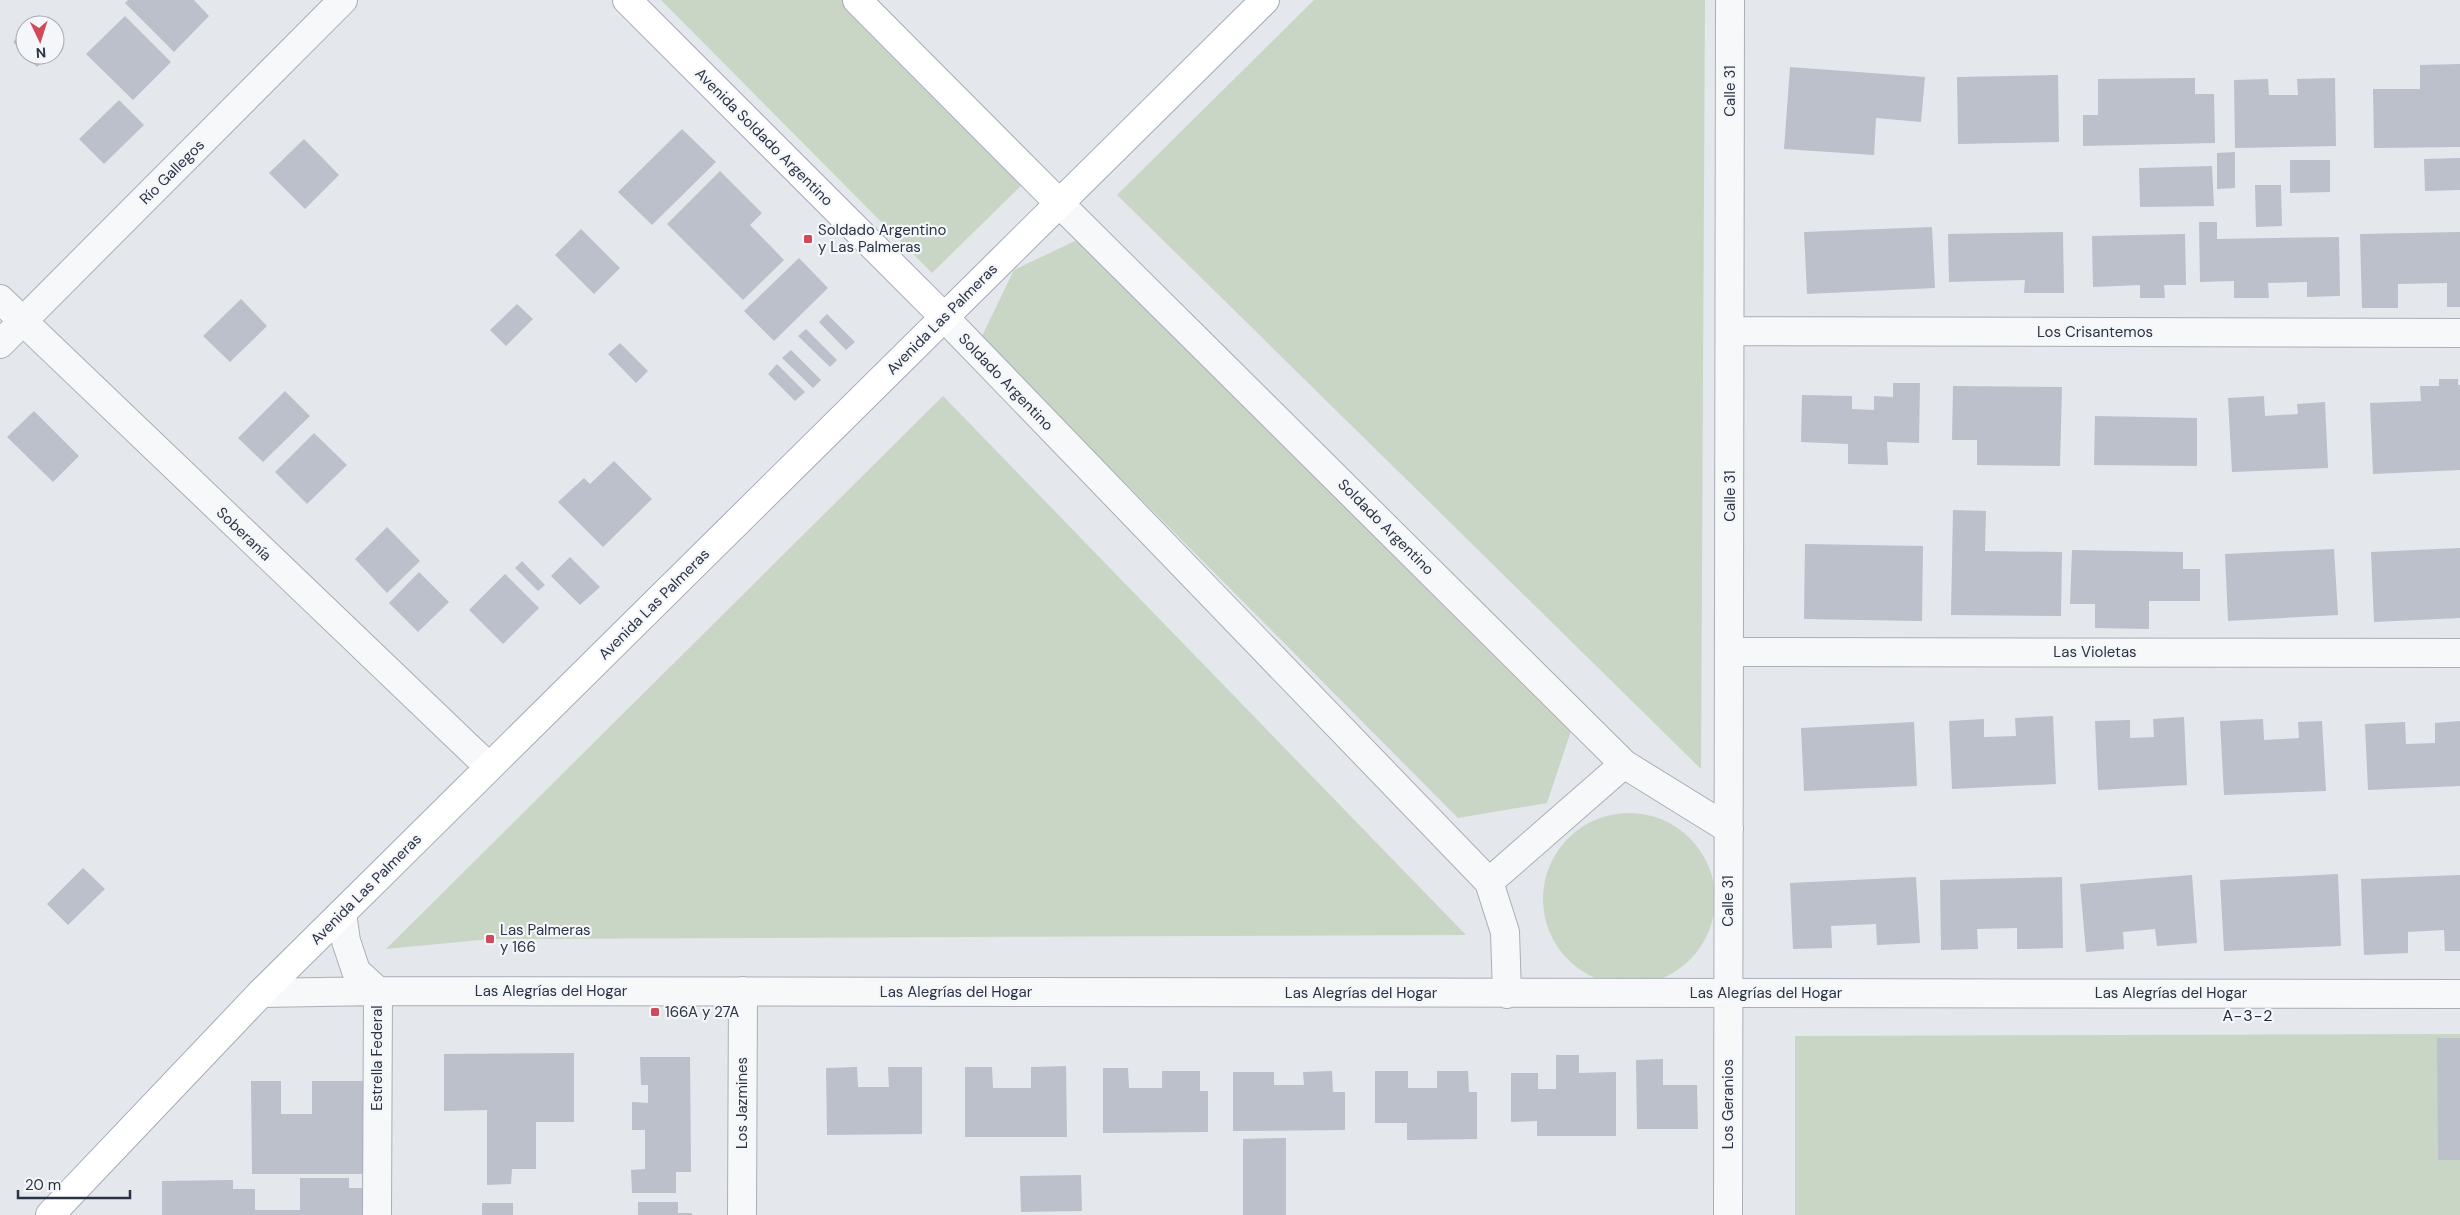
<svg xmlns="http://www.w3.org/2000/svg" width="2460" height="1215" viewBox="0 0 2460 1215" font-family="'DM Sans',sans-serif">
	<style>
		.green { fill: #c9d6c5 }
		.building { fill: #bbc0ca }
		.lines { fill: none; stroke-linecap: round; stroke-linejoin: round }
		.minor-casing { stroke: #a9aeb7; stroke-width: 30 }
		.major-casing { stroke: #a3abb8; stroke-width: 30 }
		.minor { stroke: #f7f8fa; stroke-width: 28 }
		.major { stroke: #fff; stroke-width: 28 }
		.poi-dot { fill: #d1495b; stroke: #f4f6f9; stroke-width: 2 }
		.labels { text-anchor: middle; stroke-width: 4.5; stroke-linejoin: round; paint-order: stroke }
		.street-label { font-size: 15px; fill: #2b3445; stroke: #f4f6f9 }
		.poi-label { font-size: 15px; fill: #2b3445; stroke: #f4f6f9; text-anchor: start }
		.neighbourhood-label { font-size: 16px; letter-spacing: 1px; fill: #1d2536; stroke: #f4f6f9 }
	</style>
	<rect width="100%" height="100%" fill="#e4e7ec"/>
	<!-- green -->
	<path class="green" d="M661,0H846L1026,181L932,273Z
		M1314,0H1705L1701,769L1117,195Z
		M1077,240L1573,725L1547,803L1458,818L981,338L1014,270Z
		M943,396L1466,935L490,939L386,949Z
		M1543 899a86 86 0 1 1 172 0a86 86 0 1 1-172 0Z
		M2460,1034V1215H1795V1036Z"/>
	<!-- building -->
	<path class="building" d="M128,0H194L209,16L174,52L125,3Z
		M125,16L171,62L133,100L86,54Z
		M25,30V55L13,42Z
		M25,55H49L37,67Z
		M2460,64V147L2374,148L2373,89H2420V65Z
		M1790,67L1925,77L1921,122L1876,118L1874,155L1784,149Z
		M2058,75L2059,142L1958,144L1957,77Z
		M2195,78V94H2214L2215,143L2083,146V115H2098V79Z
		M2335,78L2336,146L2235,148L2234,80L2268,79L2269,95H2298L2297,79Z
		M119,100L144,125L104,164L79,139Z
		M682,129L716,162L652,225L618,192Z
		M304,139L339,175L305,209L269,173Z
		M2235,152V188L2217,189V153Z
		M2460,158V190L2425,191L2424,159Z
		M2290,160H2330V192L2290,193Z
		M2212,166L2214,206L2140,207L2139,168Z
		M720,171L762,213L750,225L784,260L743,300L667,224Z
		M2255,185H2281L2282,226L2256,227Z
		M2199,222H2217V239L2339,237L2340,296L2307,297V282L2268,283L2269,298H2234V281L2200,282Z
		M1932,227L1935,288L1807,294L1804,232Z
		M581,229L620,268L594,294L555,255Z
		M2063,232L2064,293H2024L2025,280L1949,282L1948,234Z
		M2460,232V307H2447V283L2398,284V308H2362L2360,234Z
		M2185,234L2186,285H2164L2165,298H2140V285L2093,287L2092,236Z
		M799,258L828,288L774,341L744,311Z
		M241,299L267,326L230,362L203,336Z
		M517,304L533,319L506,346L490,330Z
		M827,314L855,342L846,350L819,322Z
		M806,329L837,360L830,367L798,336Z
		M620,343L648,371L636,383L608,354Z
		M791,350L821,380L813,388L782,358Z
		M777,364L805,392L795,401L768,374Z
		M2439,379H2458V385H2460V470L2373,474L2370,403L2421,401L2420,386H2439Z
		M1893,383H1920L1919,443L1887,442L1888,465L1848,464V444L1801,442L1802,395L1852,396V409L1874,410V396L1893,397Z
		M1953,386L2062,387L2060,466L1977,465V440H1952Z
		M285,391L310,416L263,462L238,438Z
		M2264,396L2265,416L2298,414L2297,404L2325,402L2328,468L2232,472L2228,398Z
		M34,411L79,456L53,482L7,437Z
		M2095,416L2197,418V466L2094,465Z
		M314,433L347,465L307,504L275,472Z
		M614,461L652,499L603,547L558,502L584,478L590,484Z
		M1953,510L1986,511L1985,551L2062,552L2061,616L1951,615Z
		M387,527L420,561L387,593L355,559Z
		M1805,544L1923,546L1922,621L1804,619Z
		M2460,548V618L2374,622L2371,552Z
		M2334,549L2338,615L2228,621L2225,554Z
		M2072,550L2183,552V569H2200V601H2149V629L2095,628V604H2070Z
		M570,557L600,587L580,605L551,576Z
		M522,561L545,585L538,591L515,568Z
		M419,572L449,602L418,632L389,603Z
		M505,574L539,608L503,644L469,610Z
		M2053,716L2056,784L1952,789L1949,721L1984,719V737L2016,736L2015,718Z
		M2184,717L2187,785L2098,790L2095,721L2130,720V738L2154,737L2153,719Z
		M2263,719L2264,740L2299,738L2298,722L2322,721L2326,791L2224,795L2220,721Z
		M2460,721V786L2368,790L2365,724L2405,722L2406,744L2435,743V723Z
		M1914,722L1917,786L1804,791L1801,728Z
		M83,868L105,889L68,925L47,904Z
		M2338,874L2341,946L2224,951L2220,880Z
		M2192,875L2197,943L2157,946L2155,929L2123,932L2124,949L2086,952L2080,884Z
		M2460,875V951H2445L2444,930L2408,932V953L2364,955L2361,879Z
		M1916,877L1920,943L1877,945L1876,924L1831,926L1832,948L1793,949L1790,883Z
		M2062,877L2063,948L2017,949V928L1977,929L1978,949L1941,950L1940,880Z
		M2437,1038H2460V1160H2438Z
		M574,1053V1122H536V1169H512L511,1184L487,1185V1110L444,1111V1054Z
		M1556,1055H1579V1073L1616,1072V1136H1537V1121L1511,1122V1073H1538V1089H1556Z
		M640,1057H690L691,1172H676V1193H632L631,1170L645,1169V1130H632V1102L648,1103V1085H641Z
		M1663,1059V1085H1697L1698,1129H1637L1636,1060Z
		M1066,1066L1067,1137H965V1067H992L993,1088H1031V1067Z
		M857,1067L858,1087H889L888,1067H922V1134L827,1135L826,1068Z
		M1103,1068H1128L1129,1088H1162V1071H1200V1091H1208V1132L1103,1133Z
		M1332,1071L1333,1092H1345V1130L1233,1131V1072H1274V1085H1304L1303,1072Z
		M1375,1071H1408V1088H1437V1071H1468L1469,1092H1477V1139L1407,1140V1123H1375Z
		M251,1081H281V1114H312V1081H370V1174H252Z
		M1286,1138V1215H1243V1139Z
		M1081,1175L1082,1211L1021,1212L1020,1176Z
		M300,1178H349V1188H372V1215H162V1181L233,1180V1189H255V1210H300Z
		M638,1202H678V1213H692V1215H638Z
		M482,1203H513V1215H482Z"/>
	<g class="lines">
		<!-- minor casing -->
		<g class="minor-casing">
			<path id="minor" d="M1059,203L1624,764L1729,829
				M0,299L489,767
				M944,317L1489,882L1505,932L1507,994
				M1730,331L2460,333
				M0,344L343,0
				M1729,652L2460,653
				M1489,882L1624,764
				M342,913L346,941L356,971L378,991L377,1215
				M261,993L378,991L2460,994
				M742,1215L743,991
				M1728,1215L1730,0"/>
		</g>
		<!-- major casing -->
		<g class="major-casing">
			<path id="major" d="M627,0L944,317
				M857,0L1059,203
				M50,1215L261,993L1265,0"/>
		</g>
		<!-- minor -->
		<use href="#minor" class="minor"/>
		<!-- major -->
		<use href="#major" class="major"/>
	</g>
	<!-- markers -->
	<g class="poi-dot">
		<rect x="803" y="234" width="10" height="10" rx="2.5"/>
		<rect x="485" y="934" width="10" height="10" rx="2.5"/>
		<rect x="650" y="1007" width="10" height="10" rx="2.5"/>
	</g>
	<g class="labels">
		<!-- street labels -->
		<g class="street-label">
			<text transform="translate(1730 91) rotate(-90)" y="5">Calle 31</text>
			<text transform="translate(764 137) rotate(45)" y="5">Avenida Soldado Argentino</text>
			<text transform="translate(172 172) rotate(-45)" y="5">Río Gallegos</text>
			<text transform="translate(942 319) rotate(-45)" y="5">Avenida Las Palmeras</text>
			<text x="2095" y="337">Los Crisantemos</text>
			<text transform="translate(1006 382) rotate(46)" y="5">Soldado Argentino</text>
			<text transform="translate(1730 496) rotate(-90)" y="5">Calle 31</text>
			<text transform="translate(1386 527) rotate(45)" y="5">Soldado Argentino</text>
			<text transform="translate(244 534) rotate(44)" y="5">Soberanía</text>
			<text transform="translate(654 604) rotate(-45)" y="5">Avenida Las Palmeras</text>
			<text x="2095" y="657">Las Violetas</text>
			<text transform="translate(366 889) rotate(-45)" y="5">Avenida Las Palmeras</text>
			<text transform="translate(1728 901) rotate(-90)" y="5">Calle 31</text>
			<text x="551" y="996">Las Alegrías del Hogar</text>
			<text x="956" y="997">Las Alegrías del Hogar</text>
			<text x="1361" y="998">Las Alegrías del Hogar</text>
			<text x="1766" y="998">Las Alegrías del Hogar</text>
			<text x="2171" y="998">Las Alegrías del Hogar</text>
			<text transform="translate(377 1058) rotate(-90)" y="5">Estrella Federal</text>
			<text transform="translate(742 1103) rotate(-90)" y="5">Los Jazmines</text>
			<text transform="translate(1728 1104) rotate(-90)" y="5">Los Geranios</text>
		</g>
		<!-- poi labels -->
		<g class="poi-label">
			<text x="818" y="235">Soldado Argentino<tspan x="818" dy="17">y Las Palmeras</tspan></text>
			<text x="500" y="935">Las Palmeras<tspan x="500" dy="17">y 166</tspan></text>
			<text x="665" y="1017">166A y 27A</text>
		</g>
		<!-- neighbourhood labels -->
		<g class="neighbourhood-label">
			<text x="2248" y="1021">A-3-2</text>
		</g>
	</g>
	<!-- north arrow -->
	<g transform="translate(40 40) rotate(176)"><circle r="24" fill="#f4f6f9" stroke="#a4a8b1"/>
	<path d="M0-4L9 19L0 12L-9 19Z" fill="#d1495b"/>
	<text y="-8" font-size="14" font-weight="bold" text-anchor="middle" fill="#2b3445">N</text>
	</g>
	<!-- scale -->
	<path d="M18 1190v8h112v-8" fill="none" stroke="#2b3445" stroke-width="2.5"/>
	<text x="25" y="1190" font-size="15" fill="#2b3445" stroke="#f4f6f9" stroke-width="4" paint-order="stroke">20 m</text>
</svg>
